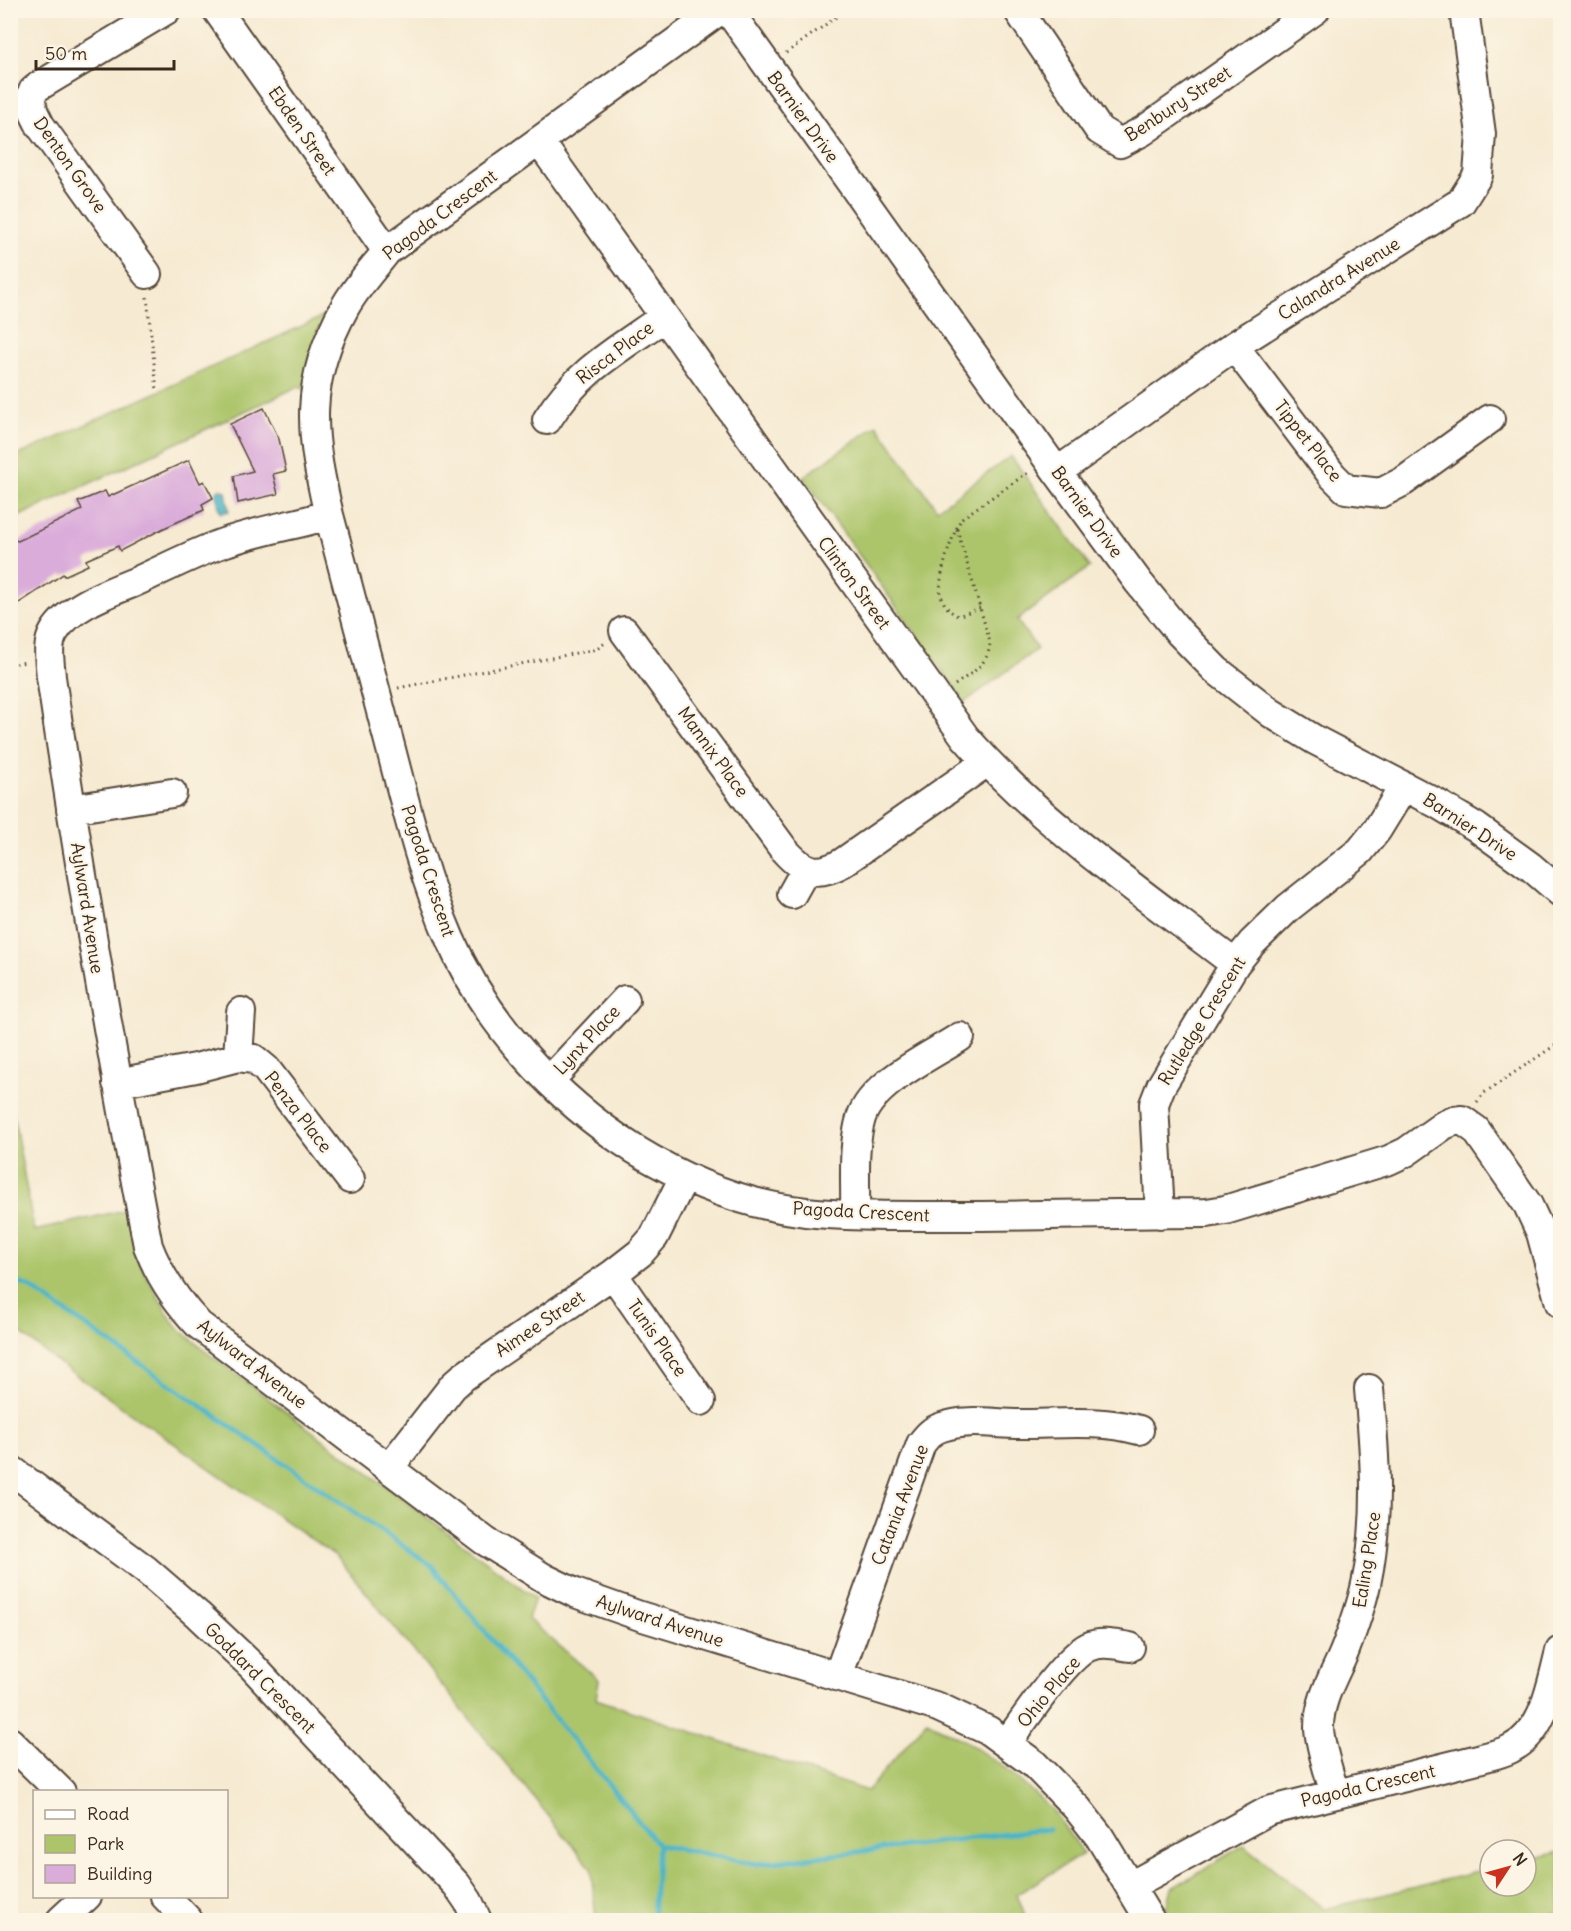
<svg xmlns="http://www.w3.org/2000/svg" width="1571" height="1931" viewBox="0 0 1571 1931" font-family="Delius,sans-serif">
	<style>
		.green { fill: #acc56a; stroke: #747844; stroke-width: 1.5 }
		.water { fill: #49b5c6; stroke: #427072; stroke-width: 1.5 }
		.lines { fill: none; stroke-linecap: round; stroke-linejoin: round }
		.stream { stroke: #49b5c6; stroke-width: 5 }
		.building { fill: #daacda }
		.minor-casing { stroke: #574739; stroke-width: 32 }
		.path { stroke: #574739; stroke-width: 3; stroke-dasharray: 1.5 4.5; stroke-linecap: butt }
		.minor { stroke: #fff; stroke-width: 28 }
		.labels { text-anchor: middle; stroke-width: 4.5; stroke-linejoin: round; paint-order: stroke }
		.street-label { font-size: 18px; fill: #3b2a1e; stroke: #fcf5e5 }
	</style>
	<rect width="100%" height="100%" fill="#fcf5e5"/>
	<filter id="ink" filterUnits="userSpaceOnUse"><feTurbulence type="fractalNoise" baseFrequency=".0167" numOctaves="2"/><feDisplacementMap in="SourceGraphic" scale="12" xChannelSelector="R" yChannelSelector="G"/><feConvolveMatrix kernelMatrix="1 2 1 2 8 2 1 2 1" color-interpolation-filters="sRGB"/></filter>
	<filter id="wash" filterUnits="userSpaceOnUse"><feTurbulence type="fractalNoise" baseFrequency=".008" numOctaves="4" result="noise"/><feDisplacementMap in="SourceGraphic" scale="24" xChannelSelector="R" yChannelSelector="G"/><feGaussianBlur stdDeviation="1.35" result="paint"/><feColorMatrix in="noise" values="0 0 0 0 0 0 0 0 0 0 0 0 0 0 0 0 0 1.4 0 .05"/><feComposite in="paint" operator="in"/></filter>
	<g filter="url(#wash)">
		<rect width="100%" height="100%" fill="#f6ead2"/>
		<!-- green -->
		<path class="green" d="M346,306L315,391L297,387L11,520L10,459Z
			M877,425L937,509L1011,456L1090,567L1017,620L1037,649L965,702L803,477Z
			M10,1096L34,1231L125,1210L144,1272L174,1324L205,1351L535,1598L528,1619L599,1680L596,1699L867,1791L927,1721L965,1741L1005,1768L1052,1809L1083,1854L1017,1894L1026,1918L1023,1920H596L591,1868L337,1557L60,1364L11,1326Z
			M1244,1845L1324,1909L1490,1869V1886H1526V1860L1560,1852V1914L1541,1915L1536,1920H1280L1279,1919L1273,1920H1172L1166,1910L1172,1888Z"/>
		<!-- water -->
		<path class="water" d="M219,489L226,491L229,511L222,513L220,511L216,493Z"/>
		<g class="lines">
			<!-- stream -->
			<path class="stream" d="M10,1280L28,1286L431,1565L658,1845L757,1864L1048,1829
				M653,1920L658,1845"/>
		</g>
		<g id="blocks">
			<!-- building -->
			<path class="building" d="M264,408L279,439L286,471L273,474L278,494L238,503L234,476L253,471L230,424Z
				M189,460L200,483L204,481L213,498L202,504L204,510L164,528L120,551L118,546L86,560L88,565L64,576L63,574L10,609V539L18,541L82,510L78,502L105,491L108,497Z"/>
		</g>
	</g>
	<g filter="url(#ink)">
		<use href="#blocks" fill-opacity="0" stroke="#574739" stroke-width="1.5"/>
		<g class="lines">
			<!-- minor casing -->
			<g class="minor-casing">
				<path id="minor" d="M217,10L387,251
					M720,10L387,251C373,269 356,287 345,307C303,383 310,434 329,515C349,590 369,664 388,738C406,806 422,875 450,939C487,1025 556,1099 634,1149C686,1181 744,1205 806,1212C843,1216 880,1216 918,1216C1014,1217 1111,1213 1207,1213L1225,1210L1389,1160L1406,1152L1444,1125L1454,1121L1462,1120L1476,1130L1528,1205L1541,1233L1560,1303
					M728,10L1057,472L1139,583L1179,632L1216,670L1271,713L1315,740L1436,803L1476,827L1531,867L1560,892
					M1018,10L1099,130L1120,143L1143,131L1315,10
					M539,141L965,737C1042,825 1141,892 1235,964
					M147,274L40,125L34,113L30,98L33,91L39,86L166,10
					M1234,346L1332,475L1346,489L1381,493L1404,481L1490,419
					M547,420C576,372 619,349 664,317
					M1057,472L1234,346L1461,202L1478,175L1481,134L1464,10
					M329,515C294,525 257,531 223,543C192,554 164,569 135,582C108,593 70,606 54,632C46,645 50,662 51,677C79,867 112,1057 148,1246C160,1277 176,1301 199,1325L485,1541L544,1578L575,1593L640,1616L938,1707L989,1731L1034,1764L1077,1808L1099,1836L1150,1920
					M624,631L785,851C804,872 817,877 842,863L987,762
					M71,809L172,793
					M792,894L806,869
					M238,1057L241,1012
					M550,1080L625,1000
					M117,1083L196,1068L238,1057L254,1059L266,1069L350,1179
					M1160,1214L1154,1104L1161,1086L1235,964L1252,943L1288,908L1360,851L1377,830L1404,786
					M855,1215C856,1184 852,1148 861,1118C872,1083 931,1056 960,1037
					M613,1274L701,1401
					M389,1468L453,1386L463,1377L613,1274L640,1253L654,1237L684,1177
					M10,1469L146,1570L198,1615L251,1665L457,1885L468,1901L477,1920
					M838,1676L921,1444C927,1436 932,1430 942,1427C967,1418 993,1424 1020,1424C1059,1424 1100,1419 1139,1430
					M10,1742L61,1792
					M1007,1743C1024,1720 1064,1659 1088,1647C1101,1641 1116,1645 1130,1647
					M1335,1794C1330,1777 1319,1743 1319,1727C1319,1699 1335,1675 1345,1650C1353,1629 1361,1607 1366,1584C1380,1519 1375,1455 1369,1389
					M1130,1886L1268,1811L1478,1759C1488,1756 1500,1754 1510,1749C1545,1732 1551,1685 1560,1651
					M165,1896L188,1920
					M61,1920L87,1896"/>
			</g>
			<!-- path -->
			<path class="path" d="M786,53L846,10
				M147,297L157,391
				M980,608L958,616C949,612 943,604 941,594C937,578 953,532 962,518L1029,472
				M10,665L26,662
				M955,685C972,672 989,665 990,642L957,529
				M398,688L597,649L605,643
				M1477,1102L1484,1093L1560,1042"/>
			<!-- minor -->
			<use href="#minor" class="minor"/>
		</g>
	</g>
	<g class="labels">
		<!-- street labels -->
		<g class="street-label">
			<text transform="translate(1178 104) rotate(-33)" y="6">Benbury Street</text>
			<text transform="translate(803 117) rotate(54)" y="6">Barnier Drive</text>
			<text transform="translate(302 131) rotate(55)" y="6">Ebden Street</text>
			<text transform="translate(70 165) rotate(55)" y="6">Denton Grove</text>
			<text transform="translate(440 215) rotate(-37)" y="6">Pagoda Crescent</text>
			<text transform="translate(1339 279) rotate(-32)" y="6">Calandra Avenue</text>
			<text transform="translate(615 353) rotate(-37)" y="6">Risca Place</text>
			<text transform="translate(1308 441) rotate(52)" y="6">Tippet Place</text>
			<text transform="translate(1087 512) rotate(54)" y="6">Barnier Drive</text>
			<text transform="translate(854 583) rotate(54)" y="6">Clinton Street</text>
			<text transform="translate(713 752) rotate(54)" y="6">Mannix Place</text>
			<text transform="translate(1470 827) rotate(33)" y="6">Barnier Drive</text>
			<text transform="translate(428 871) rotate(72)" y="6">Pagoda Crescent</text>
			<text transform="translate(87 908) rotate(81)" y="6">Aylward Avenue</text>
			<text transform="translate(1202 1021) rotate(-58)" y="6">Rutledge Crescent</text>
			<text transform="translate(587 1040) rotate(-47)" y="6">Lynx Place</text>
			<text transform="translate(298 1112) rotate(52)" y="6">Penza Place</text>
			<text transform="translate(861 1212) rotate(3)" y="6">Pagoda Crescent</text>
			<text transform="translate(540 1324) rotate(-34)" y="6">Aimee Street</text>
			<text transform="translate(657 1338) rotate(55)" y="6">Tunis Place</text>
			<text transform="translate(252 1364) rotate(38)" y="6">Aylward Avenue</text>
			<text transform="translate(900 1505) rotate(-69)" y="6">Catania Avenue</text>
			<text transform="translate(1367 1560) rotate(-81)" y="6">Ealing Place</text>
			<text transform="translate(660 1621) rotate(18)" y="6">Aylward Avenue</text>
			<text transform="translate(260 1678) rotate(45)" y="6">Goddard Crescent</text>
			<text transform="translate(1049 1692) rotate(-50)" y="6">Ohio Place</text>
			<text transform="translate(1368 1786) rotate(-13)" y="6">Pagoda Crescent</text>
		</g>
	</g>
	<!-- margin -->
	<rect width="1571" height="1931" fill="none" stroke="#fcf5e5" stroke-width="36"/>
	<!-- legend -->
	<rect x="33" y="1790" width="195" height="108" fill="#fcf5e5" stroke="#afa495" stroke-width="1.5"/>
	<rect x="45" y="1810" width="30" height="9" fill="#ffffff" stroke="#afa495" stroke-width="1.5"/>
	<text x="87" y="1820" font-size="18" fill="#3b2a1e">Road</text>
	<rect x="45" y="1835" width="30" height="18" fill="#acc56a" stroke="#afa495" stroke-width="1.5"/>
	<text x="87" y="1850" font-size="18" fill="#3b2a1e">Park</text>
	<rect x="45" y="1865" width="30" height="18" fill="#daacda" stroke="#afa495" stroke-width="1.5"/>
	<text x="87" y="1880" font-size="18" fill="#3b2a1e">Building</text>
	<!-- north arrow -->
	<g transform="translate(1508 1868) rotate(54)"><circle r="28" fill="#fcf5e5" stroke="#afa495" stroke-width="1.5"/>
	<path d="M0-4.5L10 22L0 15L-10 22Z" fill="#c8321e"/>
	<text y="-9" font-size="16" font-weight="bold" text-anchor="middle" fill="#3b2a1e">N</text>
	</g>
	<!-- scale -->
	<path d="M36 60v9h138v-9" fill="none" stroke="#3b2a1e" stroke-width="3"/>
	<text x="45" y="60" font-size="18" fill="#3b2a1e" stroke="#fcf5e5" stroke-width="4.5" paint-order="stroke">50 m</text>
</svg>
